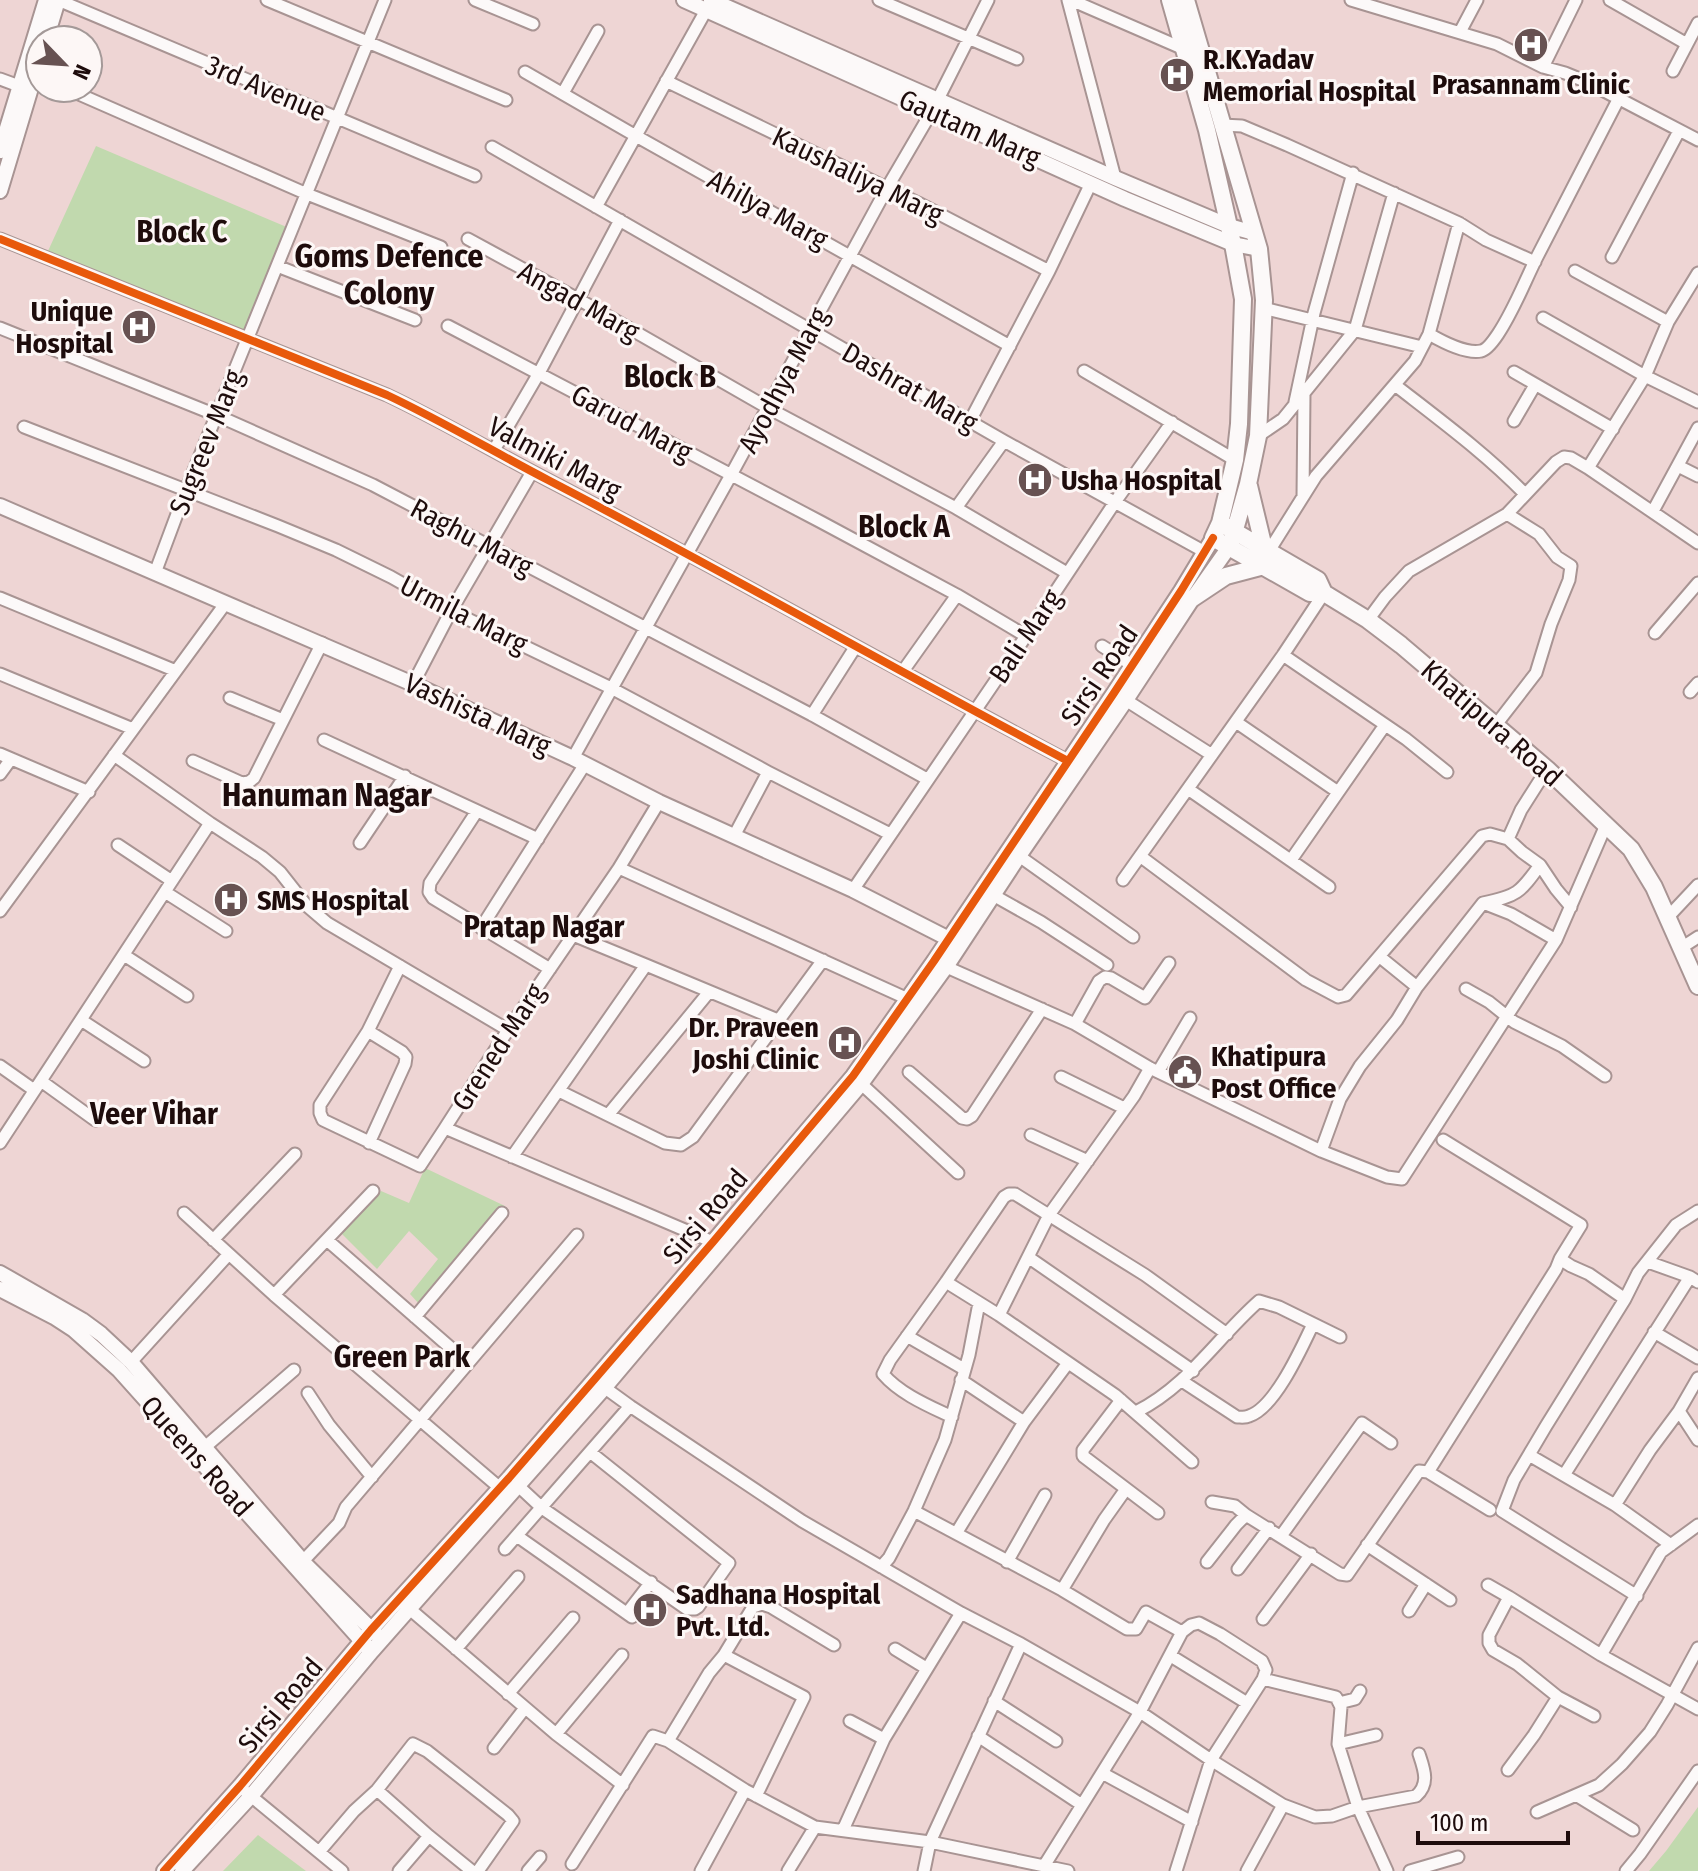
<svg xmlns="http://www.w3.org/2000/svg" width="1698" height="1871" viewBox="0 0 1698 1871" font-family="'Fira Sans Condensed',sans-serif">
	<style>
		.green { fill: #c1d9ae }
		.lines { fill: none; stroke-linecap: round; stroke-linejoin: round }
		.minor-casing { stroke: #a89493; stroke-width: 15 }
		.tertiary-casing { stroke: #a89493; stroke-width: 18 }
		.secondary-casing { stroke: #a89493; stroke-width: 20 }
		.minor { stroke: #fcf9f9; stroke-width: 11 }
		.tertiary { stroke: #fcf9f9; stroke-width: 14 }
		.secondary { stroke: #fcf9f9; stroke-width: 16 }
		.cycleway-casing { stroke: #fdf7f6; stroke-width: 13 }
		.cycleway { stroke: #e8590c; stroke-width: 8 }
		.labels { text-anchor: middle; stroke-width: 6; stroke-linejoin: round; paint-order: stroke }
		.poi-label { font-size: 28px; font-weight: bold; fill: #1e0c0c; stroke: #fdf7f6; text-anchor: start }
		.street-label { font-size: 28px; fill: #1e0c0c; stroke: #fdf7f6 }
		.neighbourhood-label { font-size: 30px; font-weight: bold; fill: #1e0c0c; stroke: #fdf7f6 }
		.quarter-label { font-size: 32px; font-weight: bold; fill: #1e0c0c; stroke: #fdf7f6 }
	</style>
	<rect width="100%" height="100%" fill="#eed5d4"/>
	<!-- green -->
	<path class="green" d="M96,146L289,228L244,331L48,251Z
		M425,1168L505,1206L420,1305L410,1294L438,1259L409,1231L377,1269L341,1233L381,1191L409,1203Z
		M1698,1807V1871H1649L1666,1851Z
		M258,1835L306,1871H223Z"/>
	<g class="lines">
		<!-- minor casing -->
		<g class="minor-casing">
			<path id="minor" d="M58,0L475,176
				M267,0L506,100
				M475,0L533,24
				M879,0L1017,59
				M1068,0L1115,178
				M1071,0L1184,49
				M1351,0L1497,44L1543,67L1565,73L1587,82L1698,140
				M1610,0L1687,44
				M1460,32L1477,0
				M1543,67L1576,0
				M1673,71L1698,23
				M525,72L636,136L1010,346
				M0,79L19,86
				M666,81L918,203L1049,271
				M65,88L307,194L441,247
				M563,93L598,31
				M1222,125L1242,126L1287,145L1459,223L1486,240L1535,262
				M492,147L1004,441L1205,552
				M596,207L709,5
				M0,239L387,395C442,421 494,452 548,480C723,571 894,669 1068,761
				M468,239L578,299L768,408L956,508L1067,573
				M1612,257L1679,131
				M277,266L415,320
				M1575,271L1668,322
				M1263,308L1422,347
				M1543,318L1645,376L1698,402
				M448,326L821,522L957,595L1026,636
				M0,328L216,415L373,485L812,715L927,779
				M1429,334C1441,341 1466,354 1481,351C1487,350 1494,340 1498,334C1514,310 1524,283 1537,257C1564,204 1592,151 1619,98
				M1084,371L1235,460
				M1514,372L1613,429
				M1395,385C1440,420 1485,453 1525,494
				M1295,402L1314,313L1353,173
				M970,421L1049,271L1091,183
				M1514,421L1535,385
				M24,427L278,526L336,550L391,577L451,611L611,688L768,772L890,834
				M1258,436L1283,419L1355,330L1394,193
				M494,450L539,373L620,220
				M1678,466L1698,476
				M1588,468L1698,543
				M1303,497L1304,394
				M956,508L1004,441
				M1653,511L1698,428
				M1269,551L1316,476L1415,361L1429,334L1459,223
				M155,573L186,490L385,0
				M0,598L176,671
				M1368,620L1385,597L1409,571L1507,514L1556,462L1564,457L1571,458L1588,468L1645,376L1668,322L1698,273
				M1655,633L1698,583
				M1102,646L1132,665
				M1283,655L1406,739L1447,772
				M903,671L957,595
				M0,674L133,729
				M413,684L451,611L532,472
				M1690,692L1698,683
				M1121,697L1212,755
				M230,698L283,720
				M812,715L856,646
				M1236,722L1338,792
				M1495,726L1536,673L1551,624L1569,580L1571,566L1557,557L1539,534L1507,514
				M324,740L538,839
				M0,754L89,792
				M114,755L210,823L262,857L280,872L306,905L327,923L508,1030
				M573,758L731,475L887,188L932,111L988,0
				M193,761L242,783L249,782L254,778L322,643
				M0,774L11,759
				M1188,789L1329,887
				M659,802L619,868L508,1030L445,1128L713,1242
				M477,811L430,883L429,892L433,898L550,969
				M734,836L768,772
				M1508,839L1522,852L1540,865L1556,889L1571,907
				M360,843L405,776
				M118,845L172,881
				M1019,856L1133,937
				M1140,856L1306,980L1338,997L1346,995L1482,836L1490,834L1508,839L1521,810L1547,769
				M1291,860L1385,725
				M619,868L908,999
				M1123,880L1283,655L1324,593
				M853,890L1026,636L1115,502L1172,422
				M165,892L226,931
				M993,895L1041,922L1107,965
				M1483,903L1511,914L1556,940
				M0,911L225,604
				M1668,917L1698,885
				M481,928L585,764
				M573,935L646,965
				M1681,948L1698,937
				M124,955L187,996
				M1380,957L1417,987
				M942,965L1075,1024L1150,1068L1321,1151L1387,1177L1402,1179L1556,940L1606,825
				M400,966L368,1031L320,1105V1113L323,1120L420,1166L445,1128
				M1466,989L1489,1002L1514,1022L1562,1046L1605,1076
				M81,1020L144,1061
				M1075,1024L1099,981L1105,977L1111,978L1145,998L1169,963
				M368,1031L402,1052L406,1057L405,1064L369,1143
				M0,1066L34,1090
				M909,1072L962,1118L967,1119L972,1116L1042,1009
				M1158,1072L1190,1018
				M1061,1077L1124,1108
				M856,1079L958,1173
				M41,1081L95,1120
				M559,1091L665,1143L681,1145L693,1137L823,960
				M608,1115L709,992
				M1031,1135L1088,1161
				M1443,1140L1581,1225L1560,1259
				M0,1143L210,823
				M1321,1151L1340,1099L1360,1066L1397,1020L1417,987L1483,903C1517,896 1520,893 1540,865
				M512,1157L646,965L778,1020
				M184,1213L274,1295L500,1488
				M213,1240L295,1154
				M327,1240L468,1363
				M1028,1257L1193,1371
				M1648,1262L1690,1277L1698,1282
				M946,1282L999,1315L1115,1395L1192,1462
				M274,1295L373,1191
				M999,1315L1049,1215L1134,1096L1150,1068
				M415,1317L502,1213
				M1654,1332L1698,1358
				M907,1336L964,1369
				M131,1362L228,1255
				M961,1380L1024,1422
				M1182,1381L1237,1417C1241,1417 1245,1418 1249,1416C1275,1408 1302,1347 1313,1324
				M601,1385L630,1406L802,1521L961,1613L1021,1644L1140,1712L1211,1760L1283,1805L1315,1817L1332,1816L1358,1807L1416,1796C1430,1784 1424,1769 1419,1754
				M308,1393L329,1425L372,1477
				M1121,1400L1083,1450V1456L1158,1513
				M1679,1411L1698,1440
				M1136,1412C1189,1385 1216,1339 1259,1301L1279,1307L1340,1337
				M952,1417C929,1406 900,1394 883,1374L890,1360L946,1282L1004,1197L1009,1194H1015L1145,1275L1227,1334
				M205,1447L294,1370
				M1529,1455L1615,1505L1671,1545
				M1428,1472L1490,1510
				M1564,1475L1690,1277
				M513,1481L542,1508L687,1609H695L698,1607L729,1563L590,1452
				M1212,1502L1235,1506L1246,1515
				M1615,1505L1650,1450L1679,1411L1698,1378
				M914,1511L1062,1590L1127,1629H1136L1146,1612L1182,1632
				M957,1532L1024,1422L1068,1363
				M517,1536L632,1617
				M1281,1536L1362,1423L1391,1443
				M1367,1545L1450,1600
				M505,1549L630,1406
				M303,1561L339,1523L346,1507L577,1235
				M1007,1562L1045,1495
				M1207,1562L1236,1525L1246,1515L1340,1574L1347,1575L1419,1471L1428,1472L1556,1269L1560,1259L1571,1266L1589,1274L1625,1299
				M881,1567L889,1558L914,1511L945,1440L969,1355L979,1303
				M1238,1569L1269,1528
				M1488,1585L1509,1597
				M1062,1590L1104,1520L1126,1489
				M1637,1596L1502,1511L1514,1480L1546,1426L1625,1299L1638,1273L1676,1225L1698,1211
				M405,1605L556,1734L623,1785
				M1409,1611L1426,1584
				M627,1613L651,1582
				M1263,1619L1311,1554
				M456,1649L518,1577
				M895,1649L926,1668
				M724,1655L753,1607L762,1604L771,1607L834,1645
				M1601,1655L1661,1552L1698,1525
				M1171,1656L1247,1703
				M1263,1679L1336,1697L1341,1707L1338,1744L1376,1735
				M508,1694L573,1618
				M994,1701L1056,1741
				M1339,1703L1355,1699L1360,1691
				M1594,1716L1558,1697L1517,1664L1493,1650L1489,1643V1635L1509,1597L1601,1655L1698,1709
				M850,1721L884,1739
				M556,1734L622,1655
				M978,1736L1082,1805
				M668,1741L709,1673L724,1655L804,1697L756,1796
				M1338,1744L1358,1807L1387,1871
				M494,1748L525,1708
				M1508,1770L1534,1735L1558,1697
				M1102,1773L1192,1822
				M377,1790L429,1836L472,1871
				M246,1792L342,1871
				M1576,1795L1633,1830
				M1537,1812L1599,1785L1622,1764L1650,1732L1667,1705L1698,1648
				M843,1830L884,1739L961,1613
				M319,1852L354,1811L377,1790L413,1744L427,1751L508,1815L513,1821L478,1871
				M572,1864L653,1736L668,1741L745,1790L815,1827L930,1842L1068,1871
				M1044,1866L1140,1712L1182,1632L1191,1625L1199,1623L1220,1634L1262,1661L1266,1670L1263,1679L1211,1760L1176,1871
				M399,1871L429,1836
				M528,1871L540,1857
				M701,1871L745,1790
				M788,1871L815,1827
				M924,1871L930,1842L1021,1644
				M1247,1871L1283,1805
				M1410,1871L1458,1857
				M1626,1871L1640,1854L1698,1771"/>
		</g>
		<!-- tertiary casing -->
		<g class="tertiary-casing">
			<path id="tertiary" d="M684,0L1125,199L1233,244L1259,249
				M711,0L1115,178L1229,226L1254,233
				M46,40L58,0
				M0,151L46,0
				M0,191L40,58
				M0,506L413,684L573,758L659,802L853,890L949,939
				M0,1273L82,1320L101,1334L131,1362L306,1565L376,1634
				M0,1289L54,1317L74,1330L119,1370L368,1648
				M164,1871L240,1786L371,1630L509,1478L594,1380L713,1242L853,1076L934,961L1114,693L1181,591L1213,538
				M182,1871L251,1796L372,1651L605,1387L861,1084L946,967L1019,856L1126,700L1193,598L1229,547"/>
		</g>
		<!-- secondary casing -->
		<g class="secondary-casing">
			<path id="secondary" d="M1170,0L1207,130L1233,244L1243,299L1239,424L1235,460L1220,523L1213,538L1310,593H1324
				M1186,0L1259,249L1264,300L1258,436L1248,484L1232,540
				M1249,486L1264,548
				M1220,523L1318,580L1324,593L1368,620L1401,645L1547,769L1631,849L1654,887L1698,986
				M1193,598L1226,576L1264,566"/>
		</g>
		<!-- minor -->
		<use href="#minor" class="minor"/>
		<!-- tertiary -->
		<use href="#tertiary" class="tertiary"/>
		<!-- secondary -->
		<use href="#secondary" class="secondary"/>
		<!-- cycleway casing -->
		<g class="cycleway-casing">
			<path id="cycleway" d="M0,239L387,395C442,421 494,452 548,480C723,571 894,669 1068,761
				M164,1871L240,1786L371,1630L509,1478L594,1380L713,1242L853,1076L934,961L1114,693L1181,591L1213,538"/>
		</g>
		<!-- cycleway -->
		<use href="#cycleway" class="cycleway"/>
	</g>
	<!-- icons -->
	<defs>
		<g id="hospital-disc" transform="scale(1.8)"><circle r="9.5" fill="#675252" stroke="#fdf7f6"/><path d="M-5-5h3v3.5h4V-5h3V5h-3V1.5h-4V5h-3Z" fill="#fff"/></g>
		<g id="civic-disc" transform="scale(1.8)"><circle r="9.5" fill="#675252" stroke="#fdf7f6"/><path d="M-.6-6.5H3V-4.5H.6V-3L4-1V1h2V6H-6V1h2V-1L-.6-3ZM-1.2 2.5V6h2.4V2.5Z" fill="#fff"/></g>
	</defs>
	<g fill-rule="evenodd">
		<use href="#hospital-disc" x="1531" y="45"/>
		<use href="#hospital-disc" x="1177" y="75"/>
		<use href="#hospital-disc" x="139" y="327"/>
		<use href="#hospital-disc" x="1035" y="480"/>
		<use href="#hospital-disc" x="231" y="900"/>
		<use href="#hospital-disc" x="845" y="1043"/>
		<use href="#civic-disc" x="1185" y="1072"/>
		<use href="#hospital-disc" x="650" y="1610"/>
	</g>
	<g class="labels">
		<!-- poi labels -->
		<g class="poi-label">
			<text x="1203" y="69">R.K.Yadav<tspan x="1203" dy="32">Memorial Hospital</tspan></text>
			<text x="1531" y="94" text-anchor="middle">Prasannam Clinic</text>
			<text x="113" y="321" text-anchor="end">Unique<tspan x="113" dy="32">Hospital</tspan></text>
			<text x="1061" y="490">Usha Hospital</text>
			<text x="257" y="910">SMS Hospital</text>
			<text x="819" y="1037" text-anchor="end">Dr. Praveen<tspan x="819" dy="32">Joshi Clinic</tspan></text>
			<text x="1211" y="1066">Khatipura<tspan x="1211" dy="32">Post Office</tspan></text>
			<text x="676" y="1604">Sadhana Hospital<tspan x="676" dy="32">Pvt. Ltd.</tspan></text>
		</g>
		<!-- street labels -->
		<g class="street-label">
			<text transform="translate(266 88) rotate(23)" y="10">3rd Avenue</text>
			<text transform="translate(970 128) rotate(24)" y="10">Gautam Marg</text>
			<text transform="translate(858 175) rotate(26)" y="10">Kaushaliya Marg</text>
			<text transform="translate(768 209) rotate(29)" y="10">Ahilya Marg</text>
			<text transform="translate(579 301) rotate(29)" y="10">Angad Marg</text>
			<text transform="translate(783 380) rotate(-62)" y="10">Ayodhya Marg</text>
			<text transform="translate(910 387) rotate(30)" y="10">Dashrat Marg</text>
			<text transform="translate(632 423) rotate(28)" y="10">Garud Marg</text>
			<text transform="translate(206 442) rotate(-68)" y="10">Sugreev Marg</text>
			<text transform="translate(555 458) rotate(28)" y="10">Valmiki Marg</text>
			<text transform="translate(472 537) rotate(28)" y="10">Raghu Marg</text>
			<text transform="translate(464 614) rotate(27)" y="10">Urmila Marg</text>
			<text transform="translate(1025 636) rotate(-56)" y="10">Bali Marg</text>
			<text transform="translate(1099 675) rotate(-56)" y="10">Sirsi Road</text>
			<text transform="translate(478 714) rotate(25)" y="10">Vashista Marg</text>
			<text transform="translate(1492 723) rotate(41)" y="10">Khatipura Road</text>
			<text transform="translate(498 1047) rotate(-57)" y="10">Grened Marg</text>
			<text transform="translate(705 1216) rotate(-50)" y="10">Sirsi Road</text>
			<text transform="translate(197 1456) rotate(48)" y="10">Queens Road</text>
			<text transform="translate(280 1705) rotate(-50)" y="10">Sirsi Road</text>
		</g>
		<!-- neighbourhood labels -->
		<g class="neighbourhood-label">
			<text x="182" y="242">Block C</text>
			<text x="670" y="387">Block B</text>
			<text x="904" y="537">Block A</text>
			<text x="544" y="937">Pratap Nagar</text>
			<text x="154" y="1124">Veer Vihar</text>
			<text x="402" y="1367">Green Park</text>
		</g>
		<!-- quarter labels -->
		<g class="quarter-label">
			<text x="389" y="267">Goms Defence<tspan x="389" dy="37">Colony</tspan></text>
			<text x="327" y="806">Hanuman Nagar</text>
		</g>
	</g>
	<!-- north arrow -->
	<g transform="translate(64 64) rotate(115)"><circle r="38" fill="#fdf7f6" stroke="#a49998" stroke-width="2"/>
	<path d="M0-6L14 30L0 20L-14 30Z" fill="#675252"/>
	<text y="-12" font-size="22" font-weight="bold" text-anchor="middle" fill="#1e0c0c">N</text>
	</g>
	<!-- scale -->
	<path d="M1418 1831v12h150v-12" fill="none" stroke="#1e0c0c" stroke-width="4"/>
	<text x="1430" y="1831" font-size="24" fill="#1e0c0c" stroke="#fdf7f6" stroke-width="6" paint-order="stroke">100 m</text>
</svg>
